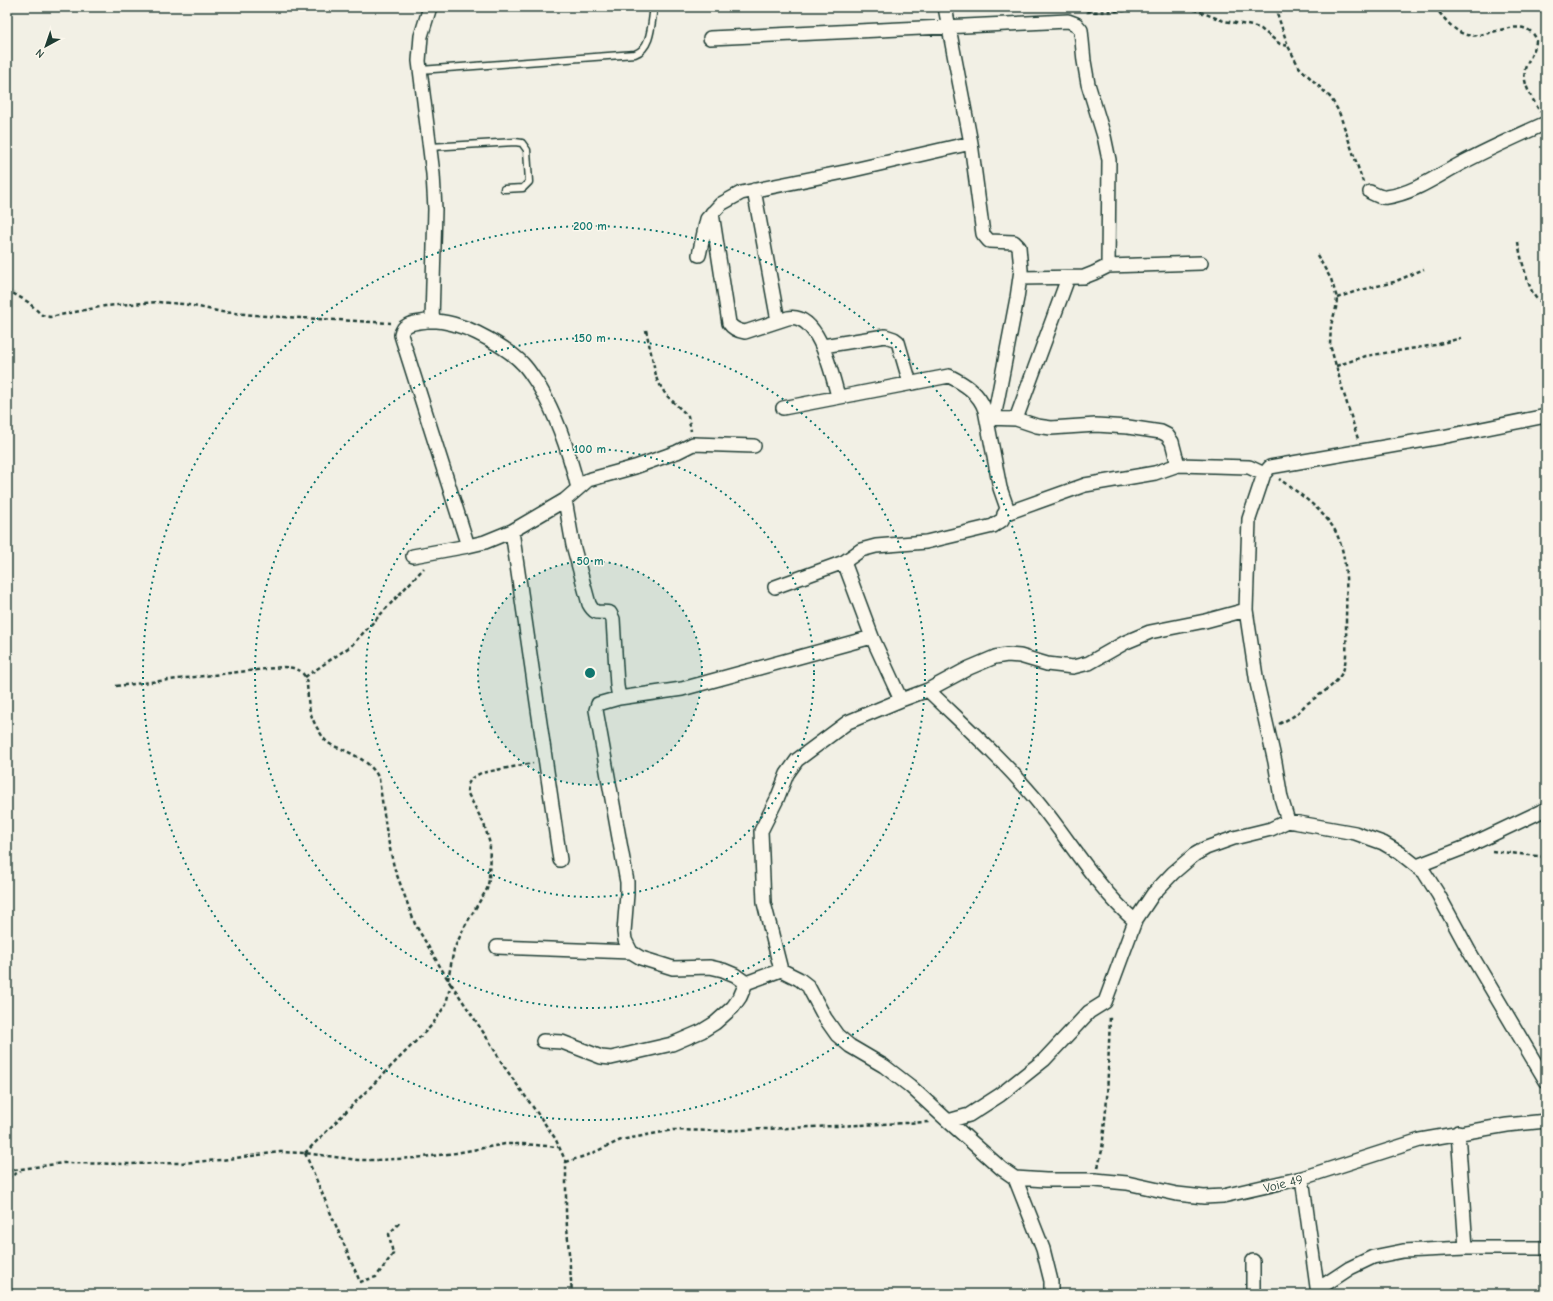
<svg xmlns="http://www.w3.org/2000/svg" width="1553" height="1301" viewBox="0 0 1553 1301" font-family="'Comic Neue',sans-serif">
	<style>
		.lines { fill: none; stroke-linecap: round; stroke-linejoin: round }
		.lane-casing { stroke: #1f3d34; stroke-width: 9 }
		.street-casing { stroke: #1f3d34; stroke-width: 16 }
		.path { stroke: #1f3d34; stroke-width: 2.5; stroke-dasharray: 4 3; stroke-linecap: butt }
		.lane { stroke: #fbf7ec; stroke-width: 6 }
		.street { stroke: #fbf7ec; stroke-width: 13 }
		.ring { fill: none; stroke: #0f766e; stroke-width: 2; stroke-dasharray: 2 4 }
		.labels { text-anchor: middle; stroke-width: 3; stroke-linejoin: round; paint-order: stroke }
		.street-label { font-size: 13px; fill: #1f3d34; stroke: #fbf7ec }
		.centre { fill: #0f766e; stroke: #fbf7ec; stroke-width: 2 }
		.ring-label { font-size: 12px; text-anchor: middle; font-weight: bold; fill: #0f766e; stroke: #fbf7ec; stroke-width: 3; stroke-linejoin: round; paint-order: stroke }
	</style>
	<rect width="100%" height="100%" fill="#f2f0e5"/>
	<filter id="ink" filterUnits="userSpaceOnUse"><feTurbulence type="fractalNoise" baseFrequency=".025" numOctaves="2"/><feDisplacementMap in="SourceGraphic" scale="8" xChannelSelector="R" yChannelSelector="G"/><feConvolveMatrix kernelMatrix="1 2 1 2 8 2 1 2 1" color-interpolation-filters="sRGB"/></filter>
	<g filter="url(#ink)">
		<g class="lines">
			<!-- lane casing -->
			<g class="lane-casing">
				<path id="lane" d="M420,70L635,54C652,48 651,23 654,7
					M430,147L515,142L522,143L527,150L529,182L523,188L504,189"/>
			</g>
			<!-- street casing -->
			<g class="street-casing">
				<path id="street" d="M430,7L421,36L419,61L433,174L435,209L432,321
					M945,7L971,143L983,234L989,241L1014,242L1019,247L1021,270L1017,298L994,418
					M710,38L1068,21L1076,24L1081,30L1084,61L1088,84L1104,136L1109,160L1108,266
					M754,190L778,321
					M1370,192C1376,195 1381,198 1387,197C1414,193 1437,176 1460,164C1488,149 1517,136 1546,123
					M712,213L729,323C733,329 738,331 745,332L788,318C819,312 832,375 838,396
					M699,255L707,219L721,204L741,193L849,171L971,143
					M1020,278L1084,277L1094,273L1108,266L1201,263
					M823,346L885,336L894,339L898,342L910,383
					M987,418L1016,419L1037,426L1051,428L1096,425L1128,427L1161,432L1167,435L1172,442L1178,465
					M1016,419L1068,278
					M565,500L573,545L589,604C596,617 600,610 610,613L613,619L617,686L619,698L598,704L596,710L627,882V894L624,932L625,940L631,952L641,958L673,968L710,967L723,970L735,975L746,983
					M1004,514L1085,485L1155,473L1178,465L1249,467L1264,474
					M512,531L560,860
					M468,546L401,335C403,322 416,323 427,321C442,319 465,327 477,333C493,341 511,351 523,364C529,370 534,379 539,386C558,418 569,452 578,488
					M413,556L468,546L485,542L512,531L565,500L588,480L635,467L677,452L693,444L754,446
					M844,562L872,637L901,700
					M775,587L844,562L861,550L876,546L926,542L993,526L1002,520L1007,508L1000,488L985,410C979,393 965,384 949,376L783,408
					M1246,610L1257,683L1275,762L1281,798L1288,821
					M928,690C964,725 1001,758 1033,796C1068,837 1094,885 1135,921
					M619,698L682,689L872,637
					M1417,866L1466,847L1546,809
					M497,947L631,952
					M781,970L764,903L761,831L777,799L787,774L797,760L848,722L901,700L928,690L969,668L995,657L1007,655L1020,656L1047,664L1073,667L1089,663L1126,642L1150,632L1205,621L1246,610L1249,519L1264,474L1270,467L1442,437L1546,416
					M543,1041L562,1042L601,1057L611,1058L672,1044L702,1031L715,1023L733,1007L740,997L746,983L781,970L799,979L808,986L825,1018L837,1035L850,1046L884,1066L910,1086L948,1121L1002,1169L1015,1178L1043,1249L1051,1281V1294
					M948,1121L969,1115L1000,1095L1044,1060L1089,1012L1105,1002L1135,921L1153,894L1173,873L1194,855L1206,848L1234,838L1271,829L1288,821L1355,833L1383,843L1400,853L1424,872L1438,894L1469,951L1546,1081
					M1458,1132L1466,1248
					M1015,1178L1046,1180H1095L1127,1183L1177,1194L1204,1197L1223,1196L1302,1178L1420,1140L1507,1125L1546,1121
					M1302,1178L1318,1294
					M1318,1289L1350,1268L1373,1257L1403,1251L1466,1248H1546
					M1253,1294V1261"/>
			</g>
			<!-- path -->
			<path class="path" d="M1087,7L1085,12L1121,11L1173,7
				M1180,7H1187L1224,21L1253,26L1261,29L1280,44L1288,46
				M1275,7L1288,46L1299,67L1331,98L1339,112L1363,182
				M1435,7C1443,17 1454,32 1467,35C1487,39 1520,16 1534,35C1541,44 1527,60 1525,69C1522,85 1533,99 1540,112
				M1518,242C1520,255 1529,292 1537,299C1540,302 1543,302 1546,302
				M1317,255L1331,279L1337,298L1336,308L1331,325L1330,345L1344,394L1358,439
				M7,290L28,302L42,315L50,317L105,306L157,302L184,304L222,312L266,316L391,323
				M1337,298L1357,291L1394,282L1424,269
				M646,330L657,380L666,395L688,416L691,431
				M1336,366L1366,356L1435,345L1461,338
				M305,677L351,646L424,568
				M116,686L283,667C315,667 304,689 310,711C312,718 315,725 319,731C321,734 323,738 326,741C330,745 336,747 342,749C357,756 373,764 379,779L387,835L394,867L415,924L451,985
				M1279,724C1284,721 1290,719 1295,715C1300,712 1303,706 1308,703C1320,694 1334,687 1342,673C1348,662 1346,638 1346,625C1346,594 1350,555 1333,527C1321,509 1297,491 1279,479
				M1492,851L1546,857
				M448,980L454,949L466,924L487,889L489,880L490,844L484,824L467,792L468,784L472,778L481,773L533,763
				M305,1153L432,1025L446,1004L450,987L452,985L491,1044L503,1065L555,1138L566,1162V1213L572,1294
				M305,1153L360,1282L376,1277L393,1254L389,1234L401,1221
				M566,1162L588,1155L621,1140L673,1130L718,1131L929,1122
				M1098,1168L1102,1150L1107,1099L1110,1016
				M7,1171L63,1163L130,1164L180,1163L221,1160L280,1152L305,1153L358,1160H377L415,1158L456,1153L505,1144H523L558,1147
				M7,1178L21,1171"/>
			<!-- lane -->
			<use href="#lane" class="lane"/>
			<!-- street -->
			<use href="#street" class="street"/>
		</g>
	</g>
	<!-- distance rings -->
	<circle cx="590" cy="673" r="112" fill="#0f766e" fill-opacity=".12"/>
	<g class="ring">
		<circle cx="590" cy="673" r="112"/>
		<circle cx="590" cy="673" r="224"/>
		<circle cx="590" cy="673" r="335"/>
		<circle cx="590" cy="673" r="447"/>
	</g>
	<g class="labels">
		<!-- street labels -->
		<g class="street-label">
			<text transform="translate(1283 1183) rotate(-14)" y="5">Voie 49</text>
		</g>
	</g>
	<circle cx="590" cy="673" r="6" class="centre"/>
	<g class="ring-label">
		<text x="590" y="230">200 m</text>
		<text x="590" y="342">150 m</text>
		<text x="590" y="453">100 m</text>
		<text x="590" y="565">50 m</text>
	</g>
	<!-- margin -->
	<rect width="1553" height="1301" fill="none" stroke="#fbf7ec" stroke-width="24"/>
	<rect x="12" y="12" width="1529" height="1277" fill="none" stroke="#1f3d34" stroke-width="1.5" filter="url(#ink)"/>
	<!-- north arrow -->
	<g transform="translate(46 46) rotate(220)" stroke="#fbf7ec" stroke-width="3" paint-order="stroke">
	<path d="M0-3L7 15L0 10L-7 15Z" fill="#1f3d34"/>
	<text y="-6" font-size="11" font-weight="bold" text-anchor="middle" fill="#1f3d34">N</text>
	</g>
</svg>
